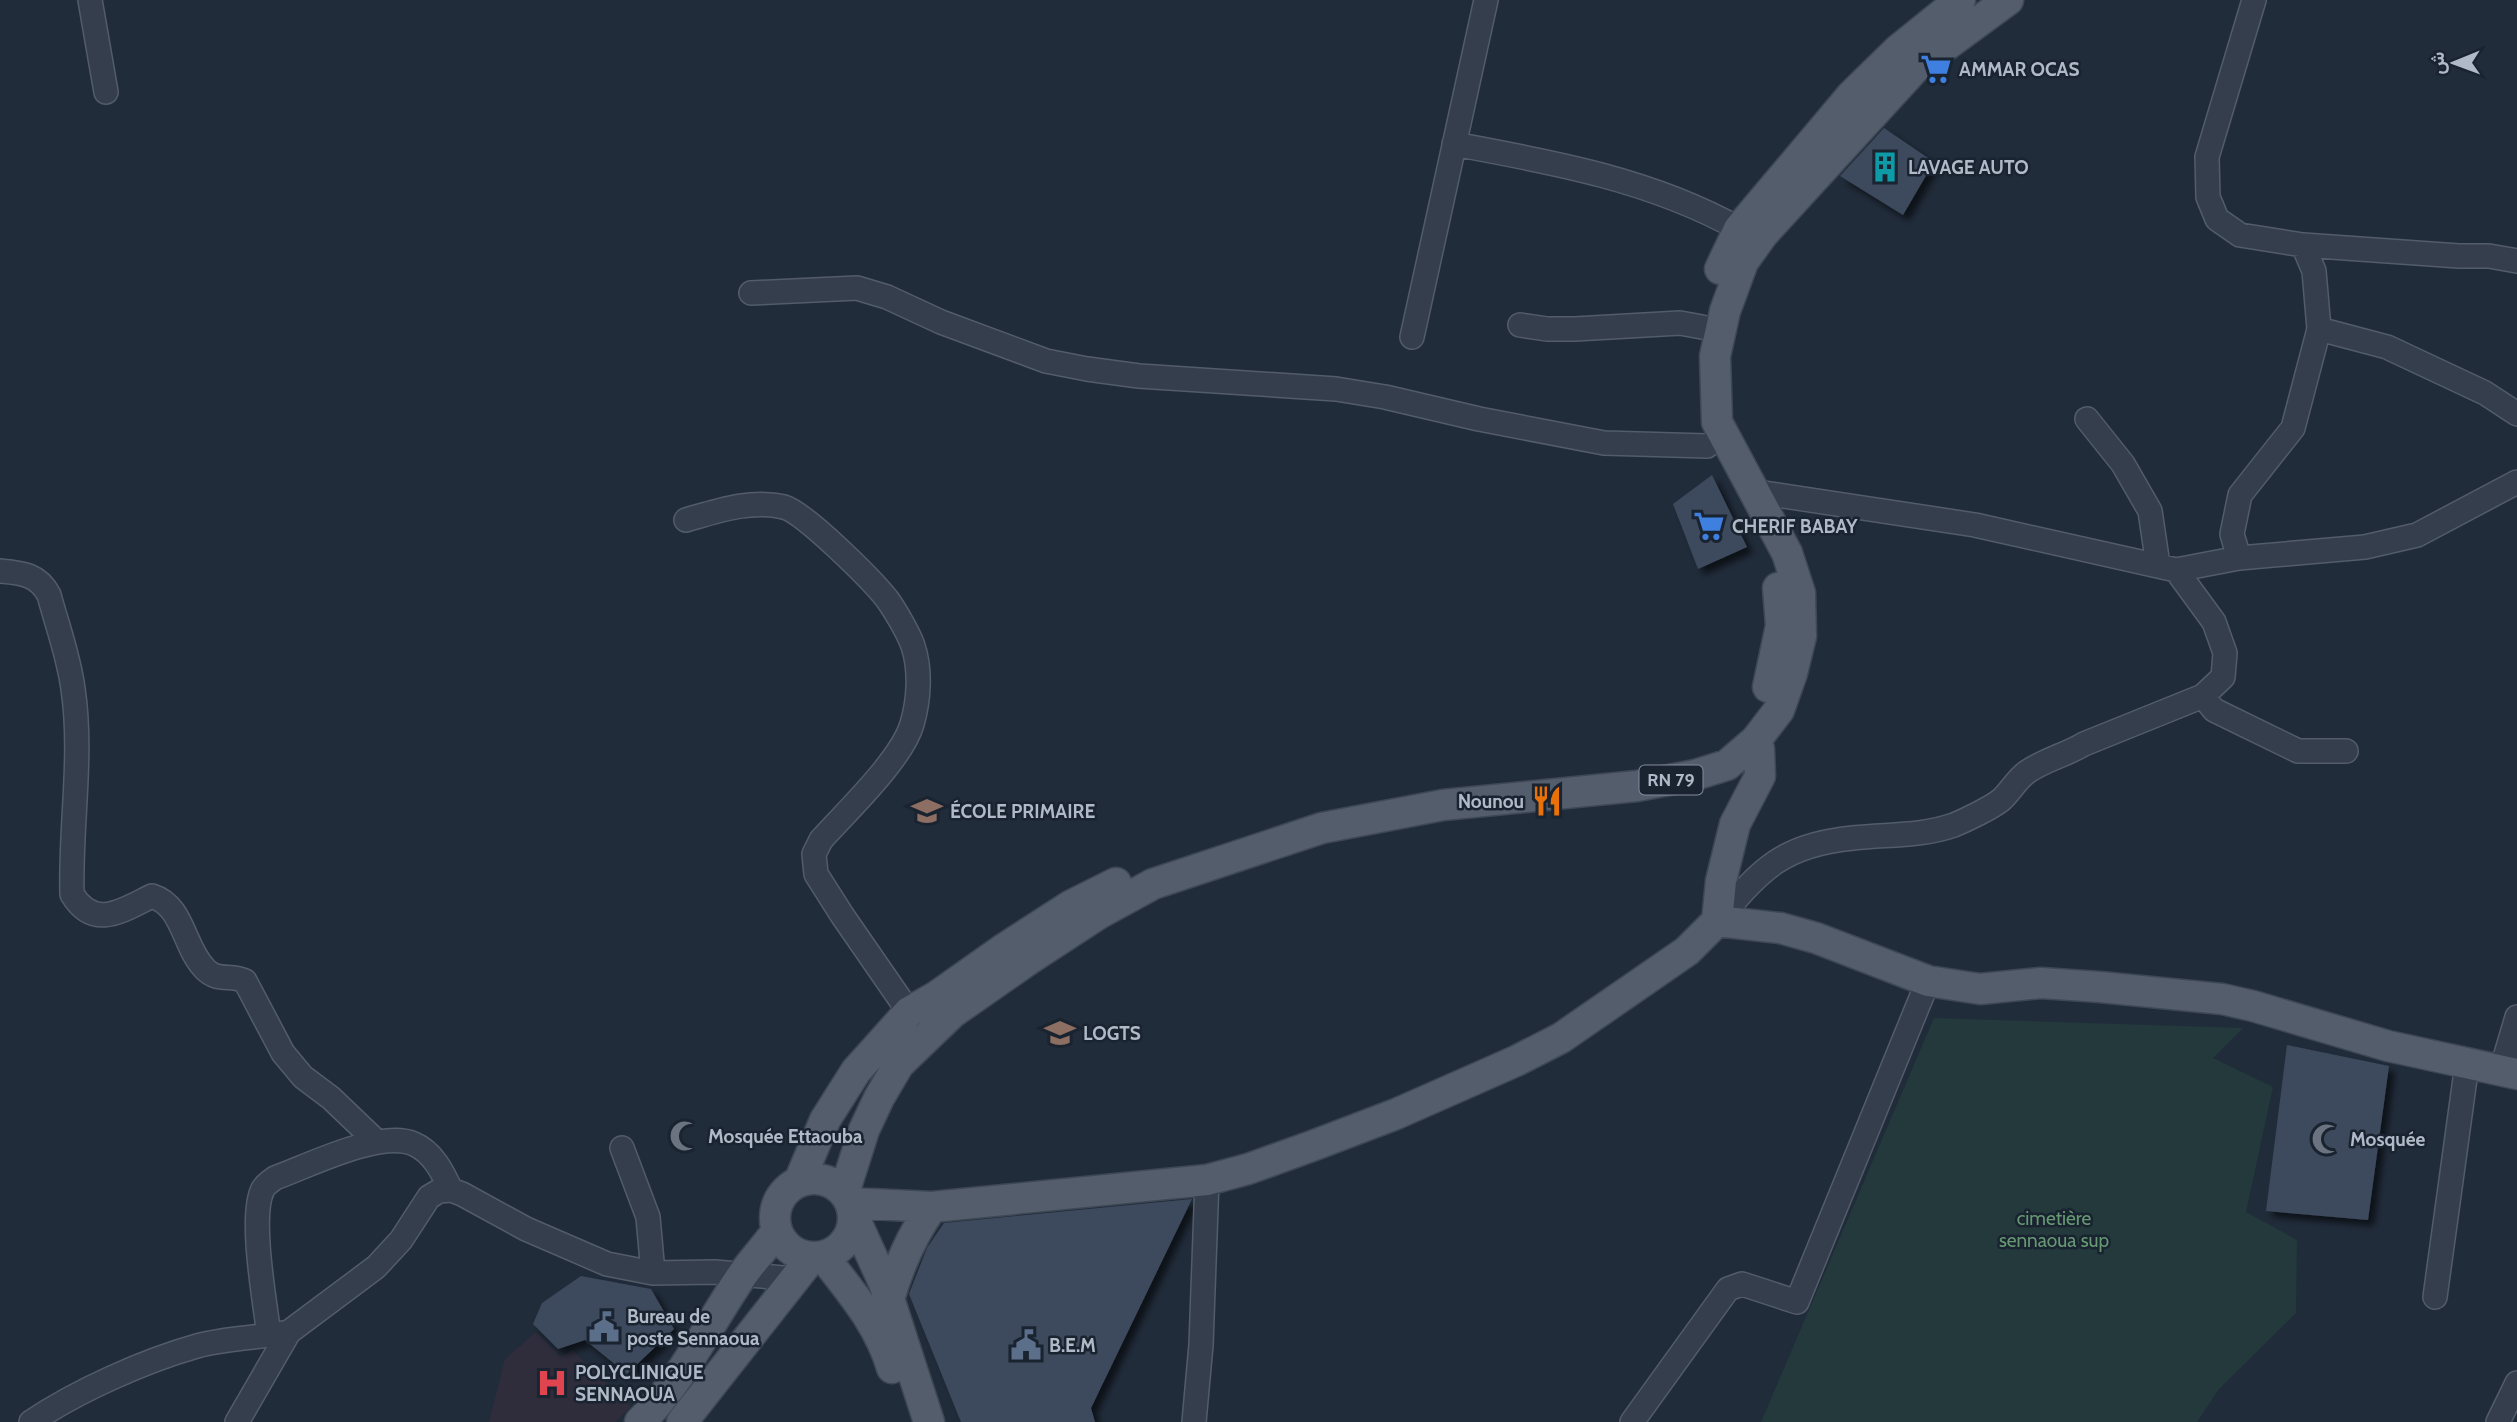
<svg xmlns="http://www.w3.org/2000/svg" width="2517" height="1422" viewBox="0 0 2517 1422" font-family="Cabin,Vazirmatn,sans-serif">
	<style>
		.medical { fill: #2f2d3c }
		.green { fill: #23393c }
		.building { fill: #3d4a5b; filter: url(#shadow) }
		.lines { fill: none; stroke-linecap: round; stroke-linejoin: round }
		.minor-casing { stroke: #535c69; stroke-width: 26 }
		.major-casing { stroke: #3e4754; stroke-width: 33 }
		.minor { stroke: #353e4c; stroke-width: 23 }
		.major { stroke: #535d6c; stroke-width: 30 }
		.labels { text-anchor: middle; stroke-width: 5; stroke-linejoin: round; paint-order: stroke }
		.shield { fill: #1a2330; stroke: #838c9a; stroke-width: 2 }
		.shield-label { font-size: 18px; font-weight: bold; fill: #b0b9c7 }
		.poi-label { font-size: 19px; font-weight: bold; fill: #b0b9c7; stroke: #1a2330; text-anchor: start }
		.park-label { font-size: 19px; fill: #669973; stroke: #1a2330 }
	</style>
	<defs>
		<filter id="shadow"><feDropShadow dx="6" dy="6" stdDeviation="3.5" flood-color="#0009"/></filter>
	</defs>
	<rect width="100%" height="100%" fill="#212c3b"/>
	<!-- medical -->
	<path class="medical" d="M536,1332L561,1357L572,1350L631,1407L615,1422H489L505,1359Z"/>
	<!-- green -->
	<path class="green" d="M1934,1018L2243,1028L2213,1058L2273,1087L2246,1212L2297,1240L2296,1313L2219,1389L2197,1422H1761Z"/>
	<!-- building -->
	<path class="building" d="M1884,128L1934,162L1903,215L1840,176Z
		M1712,475L1747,547L1698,569L1673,504Z
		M2287,1045L2389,1066L2368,1220L2266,1211Z
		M1192,1199L1091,1408L1095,1422H961L909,1294L927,1248L944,1223Z
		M581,1276L651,1289L674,1329L627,1374L585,1340L558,1349L533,1324L542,1303Z"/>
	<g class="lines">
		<!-- minor casing -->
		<g class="minor-casing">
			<path id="minor" d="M90,0L106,92
				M2254,0L2207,157L2208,197L2217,219L2240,235L2303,245L2459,256H2489L2517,261
				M1454,144C1552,162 1652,180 1739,229
				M751,293L857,288L887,297L941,322L1046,361L1087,369L1139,376L1336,389L1385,397L1479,419L1604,443L1707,446
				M1520,325L1547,329H1575L1680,323L1702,327
				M2319,329L2387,347L2485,393L2517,414
				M1412,337L1486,0
				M2087,419L2123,464L2150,511L2158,565
				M1757,492L1975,525L2176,570L2239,558L2365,547L2417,535L2517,482
				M686,520C717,511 751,499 784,507C805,513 872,580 887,599C895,610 909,634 913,646C921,670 919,700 912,724C902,759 847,811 821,840L814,854L816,874L842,915L909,1012L921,1022
				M2239,558L2232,534L2240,495L2293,428L2319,329L2314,271L2303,245
				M0,571C22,573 38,574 49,595C57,625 69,657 73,689C83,756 70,826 72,894C94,931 123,910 152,896C184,906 183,947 205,969C217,982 231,974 245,981L283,1053L303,1077L331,1098L377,1142
				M2203,696L2214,710L2298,751H2346
				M1717,921C1761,870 1781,845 1853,838C1888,834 1919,837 1954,825C1966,820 1991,808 2001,800C2011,791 2016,780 2027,772C2044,760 2066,755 2084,744L2203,696L2223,677L2225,653L2214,622L2176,570
				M2501,1071L2517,1017
				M622,1148L648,1217L653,1273
				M2435,1297L2467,1064
				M269,1335C265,1303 249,1215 263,1189C265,1185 271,1181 275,1178C308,1166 381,1129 414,1144C433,1152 443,1173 451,1190
				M31,1422C77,1391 144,1361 197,1346C225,1338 255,1338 283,1333
				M237,1422L289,1332L376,1267L401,1240L429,1197L439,1191L451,1190L462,1194L526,1229L607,1264L653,1273L715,1272L795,1279
				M1194,1422L1201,1345L1207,1180
				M1632,1422L1728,1289L1742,1284L1797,1302L1928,981
				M2498,1422L2517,1383"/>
		</g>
		<!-- major casing -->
		<g class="major-casing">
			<path id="major" d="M1720,269L1739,229L1852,95L1898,50L1960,0
				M1768,687L1781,626L1778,588
				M1717,921L1780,928L1816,938L1928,981L1980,989L2041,983L2100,987L2222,999L2253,1006L2388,1046L2517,1074
				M775 1218a39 39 0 1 1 78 0a39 39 0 1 1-78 0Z
				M799,1182L825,1120L856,1071L909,1012L937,996L1005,948L1070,906L1116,883
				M844,1193L864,1130L879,1098L899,1064L952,1013L1028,960L1100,913L1153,884L1322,828L1443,805L1637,786L1695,775L1727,765L1756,740L1779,710L1792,673L1801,636L1800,593L1787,553L1717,422L1715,356L1725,311L1743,262L1763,234L1914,69L2008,0
				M851,1203L932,1207L1207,1180L1248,1169L1312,1146L1396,1114L1516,1061L1561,1038L1687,951L1717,921L1721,881L1735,824L1760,776L1759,749L1756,740
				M853,1215L884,1283L929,1422
				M823,1256C851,1292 879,1324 892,1368
				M889,1299C899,1265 911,1236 932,1207
				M640,1422C683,1380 709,1323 743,1274C754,1259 766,1246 777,1231
				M682,1422L812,1257"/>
		</g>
		<!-- minor -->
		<use href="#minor" class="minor"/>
		<!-- major -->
		<use href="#major" class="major"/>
	</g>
	<!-- icons -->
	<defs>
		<g id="supermarket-bare" transform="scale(2.415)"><path d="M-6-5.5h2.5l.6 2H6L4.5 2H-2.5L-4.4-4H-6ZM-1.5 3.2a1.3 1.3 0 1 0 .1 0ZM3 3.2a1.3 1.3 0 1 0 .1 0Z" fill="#3f7fe0" stroke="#1a2330" stroke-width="2.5" paint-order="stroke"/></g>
		<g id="building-bare" transform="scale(2.415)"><path d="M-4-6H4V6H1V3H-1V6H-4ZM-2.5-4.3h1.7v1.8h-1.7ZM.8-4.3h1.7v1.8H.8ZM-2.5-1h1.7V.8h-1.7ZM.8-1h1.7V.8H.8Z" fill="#0f9aa8" stroke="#1a2330" stroke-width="2.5" paint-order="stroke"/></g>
		<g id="restaurant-bare" transform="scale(2.415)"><path d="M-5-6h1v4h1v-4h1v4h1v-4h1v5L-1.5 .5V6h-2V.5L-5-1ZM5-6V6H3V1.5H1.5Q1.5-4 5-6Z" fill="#e8710a" stroke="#1a2330" stroke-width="2.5" paint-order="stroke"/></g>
		<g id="school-bare" transform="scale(2.415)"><path d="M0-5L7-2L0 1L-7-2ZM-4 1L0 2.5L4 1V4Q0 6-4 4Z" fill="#8d6e63" stroke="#1a2330" stroke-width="2.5" paint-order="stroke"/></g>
		<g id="mosque-bare" transform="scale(2.415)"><path d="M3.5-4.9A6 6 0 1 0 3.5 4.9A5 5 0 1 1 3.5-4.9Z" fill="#6b7280" stroke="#1a2330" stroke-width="2.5" paint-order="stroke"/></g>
		<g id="civic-bare" transform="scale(2.415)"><path d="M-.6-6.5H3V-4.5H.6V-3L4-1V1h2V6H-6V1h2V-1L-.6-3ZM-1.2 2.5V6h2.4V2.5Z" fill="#5c6f8a" stroke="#1a2330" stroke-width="2.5" paint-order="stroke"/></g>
		<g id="hospital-bare" transform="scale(2.415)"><path d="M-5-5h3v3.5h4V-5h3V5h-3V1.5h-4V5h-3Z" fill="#e0444e" stroke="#1a2330" stroke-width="2.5" paint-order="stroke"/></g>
	</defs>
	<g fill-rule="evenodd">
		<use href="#supermarket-bare" x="1936" y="69"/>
		<use href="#building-bare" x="1885" y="167"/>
		<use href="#supermarket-bare" x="1709" y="526"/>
		<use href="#restaurant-bare" x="1547" y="801"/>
		<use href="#school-bare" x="927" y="811"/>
		<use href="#school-bare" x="1060" y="1033"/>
		<use href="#mosque-bare" x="685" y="1136"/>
		<use href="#mosque-bare" x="2327" y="1139"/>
		<use href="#civic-bare" x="604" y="1327"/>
		<use href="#civic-bare" x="1026" y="1345"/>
		<use href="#hospital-bare" x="552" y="1383"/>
	</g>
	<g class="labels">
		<!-- shield labels -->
		<rect class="shield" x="1639.5" y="765.5" width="63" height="29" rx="5"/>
		<g class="shield-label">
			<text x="1671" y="786">RN 79</text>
		</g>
		<!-- poi labels -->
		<g class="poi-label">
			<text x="1959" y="76">AMMAR OCAS</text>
			<text x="1908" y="174">LAVAGE AUTO</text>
			<text x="1732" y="533">CHERIF BABAY</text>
			<text x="1524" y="808" text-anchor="end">Nounou</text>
			<text x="950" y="818">ÉCOLE PRIMAIRE</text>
			<text x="1083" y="1040">LOGTS</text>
			<text x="708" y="1143">Mosquée Ettaouba</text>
			<text x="2350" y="1146">Mosquée</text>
			<text x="627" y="1323">Bureau de<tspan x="627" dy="22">poste Sennaoua</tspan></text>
			<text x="1049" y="1352">B.E.M</text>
			<text x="575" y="1379">POLYCLINIQUE<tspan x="575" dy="22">SENNAOUA</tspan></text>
		</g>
		<!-- park labels -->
		<g class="park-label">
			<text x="2054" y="1225">cimetière<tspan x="2054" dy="22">sennaoua sup</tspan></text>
		</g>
	</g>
	<!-- north arrow -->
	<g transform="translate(2454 63) rotate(269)" stroke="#1a2330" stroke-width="5" paint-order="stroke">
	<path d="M0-5L12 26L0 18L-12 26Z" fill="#b0b9c7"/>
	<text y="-10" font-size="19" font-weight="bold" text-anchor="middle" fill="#b0b9c7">ش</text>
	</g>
</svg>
